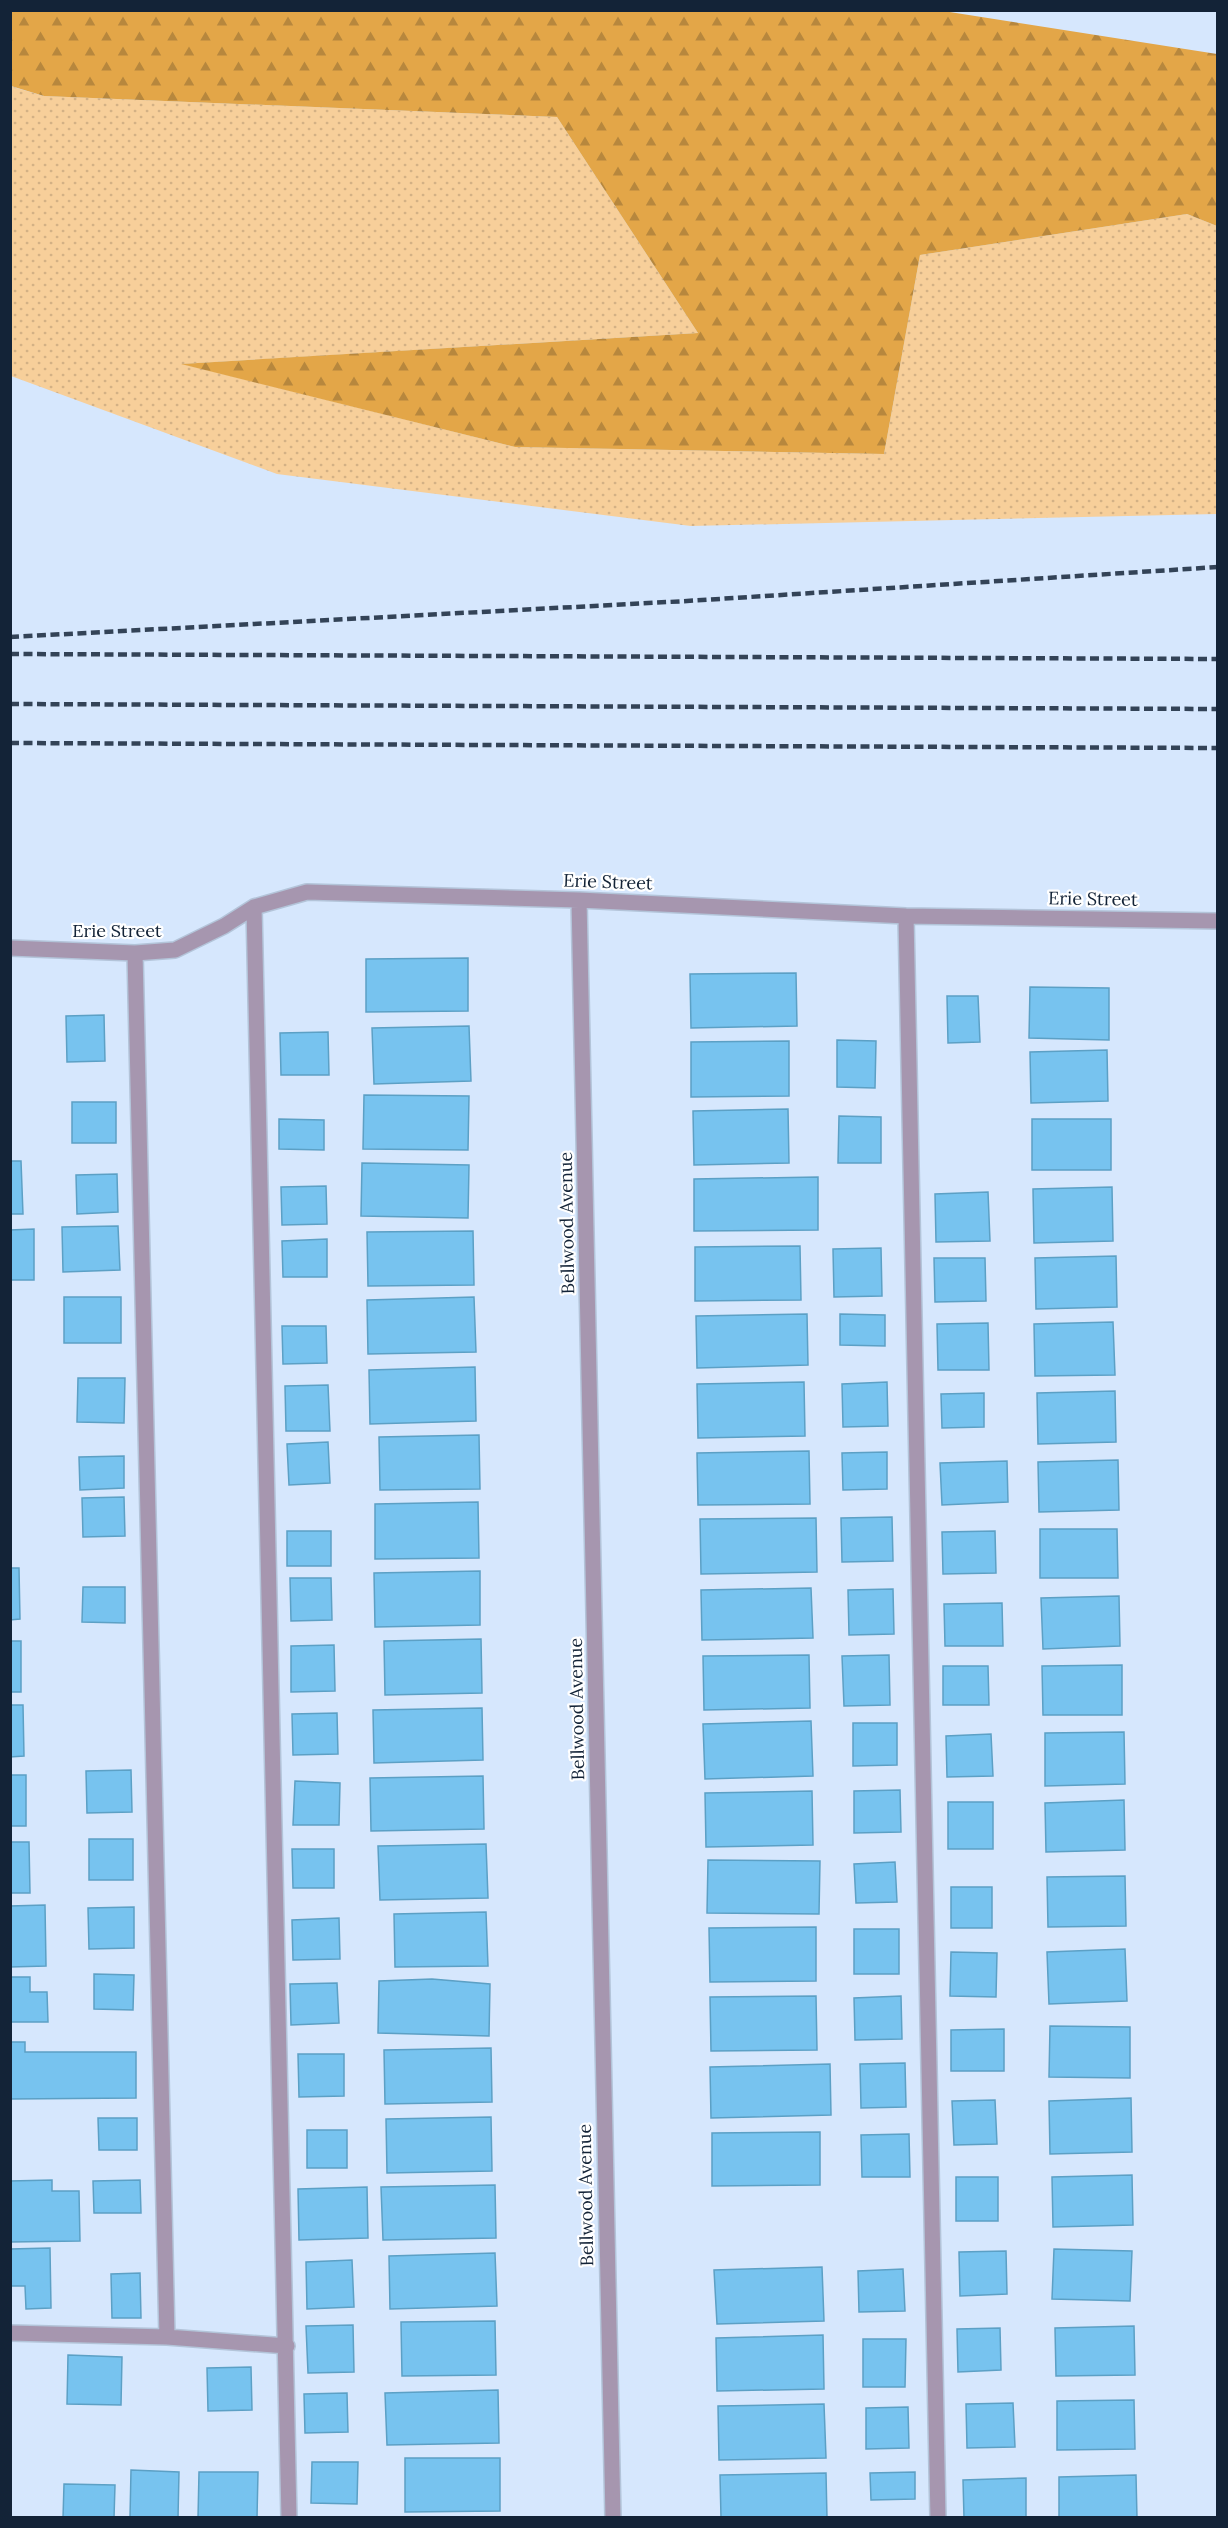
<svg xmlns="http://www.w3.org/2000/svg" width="1228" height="2528" viewBox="0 0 1228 2528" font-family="Lora,serif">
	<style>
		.grass { fill: url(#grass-dots) }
		.forest { fill: url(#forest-firs) }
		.building { fill: #77c3ef; stroke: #5ca0c5; stroke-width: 1.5 }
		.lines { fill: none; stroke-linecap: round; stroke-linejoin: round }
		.minor-casing { stroke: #b3c4d9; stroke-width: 18 }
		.minor { stroke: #a696af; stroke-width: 15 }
		.rail { stroke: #334357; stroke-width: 4.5; stroke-dasharray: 9 4.5; stroke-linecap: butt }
		.labels { text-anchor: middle; stroke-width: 4.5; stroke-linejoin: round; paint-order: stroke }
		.street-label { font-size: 18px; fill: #132337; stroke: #fff }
	</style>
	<defs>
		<pattern id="grass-dots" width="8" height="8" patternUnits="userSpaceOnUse" patternTransform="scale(1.5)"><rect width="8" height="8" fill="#f7cf9a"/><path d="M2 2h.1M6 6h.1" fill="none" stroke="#d3b185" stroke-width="1.8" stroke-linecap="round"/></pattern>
		<pattern id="forest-firs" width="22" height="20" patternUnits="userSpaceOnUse" patternTransform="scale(1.5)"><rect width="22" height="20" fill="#e3a648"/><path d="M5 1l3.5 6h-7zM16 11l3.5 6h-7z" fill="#b7873d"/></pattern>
	</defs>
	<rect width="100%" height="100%" fill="#d6e7fd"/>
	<!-- grass -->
	<path class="grass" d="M10,86L44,96L557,117L698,333L183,364L515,447L884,454L920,255L1187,214L1217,226V514L691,526L277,474L11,376Z"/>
	<!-- forest -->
	<path class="forest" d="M937,10L1217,54V226L1187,214L920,255L884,454L515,447L181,364L698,333L557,117L44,96L11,86V11Z"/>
	<!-- building -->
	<path class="building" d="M468,958V1011L366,1012V959Z
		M796,973L797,1026L691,1028L690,974Z
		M1030,987L1109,988V1040L1029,1038Z
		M947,996H978L980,1042L948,1043Z
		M104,1015L105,1061L67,1062L66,1016Z
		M469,1026L471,1081L374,1084L372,1028Z
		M328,1032L329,1075H281L280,1033Z
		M837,1040L876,1041L875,1088L837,1087Z
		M789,1041V1096L691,1097V1042Z
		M1107,1050L1108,1101L1031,1103L1030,1052Z
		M364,1095L469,1096L468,1150L363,1149Z
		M72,1102H116V1143H72Z
		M788,1109L789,1163L694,1165L693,1111Z
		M839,1116L881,1117V1163H838Z
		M279,1119L324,1120V1150L279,1149Z
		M1032,1119H1111V1170H1032Z
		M10,1161H21L23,1214H10Z
		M362,1163L469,1165L468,1218L361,1216Z
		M117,1174L118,1212L77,1214L76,1175Z
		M818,1177V1230L694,1231V1179Z
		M326,1186L327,1224L282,1225L281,1187Z
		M1112,1187L1113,1241L1034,1243L1033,1189Z
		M988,1192L990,1241L936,1242L935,1194Z
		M118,1226L120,1270L63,1272L62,1227Z
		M34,1229V1280H10V1230Z
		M473,1231L474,1285L368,1286L367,1232Z
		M327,1239V1277H283L282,1241Z
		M800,1246L801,1300L695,1301V1247Z
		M881,1248L882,1296L834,1297L833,1249Z
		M1116,1256L1117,1307L1036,1309L1035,1258Z
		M934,1258H985L986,1301L935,1302Z
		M64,1297H121V1343H64Z
		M474,1297L476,1352L368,1354L367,1300Z
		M807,1314L808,1365L697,1368L696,1316Z
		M840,1314L885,1315V1346L840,1345Z
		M1113,1322L1115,1375L1035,1376L1034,1324Z
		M988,1323L989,1370H938L937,1324Z
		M282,1326H326L327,1363L283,1364Z
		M475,1367L476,1421L370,1424L369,1370Z
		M78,1378H125L124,1423L77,1422Z
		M804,1382L805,1436L698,1438L697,1384Z
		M887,1382L888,1426L843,1427L842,1384Z
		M328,1385L330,1431H286L285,1386Z
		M1115,1391L1116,1442L1038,1444L1037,1393Z
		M984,1393V1427L942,1428L941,1394Z
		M479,1435L480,1489L380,1490L379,1437Z
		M328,1442L330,1483L289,1485L287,1444Z
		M809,1451L810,1504L698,1505L697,1453Z
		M887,1452V1489L843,1490L842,1453Z
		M124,1456V1488L80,1490L79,1457Z
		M1118,1460L1119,1510L1039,1512L1038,1462Z
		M1007,1461L1008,1502L942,1505L940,1463Z
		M124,1497L125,1536L83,1537L82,1498Z
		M478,1502L479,1558L375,1559V1504Z
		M892,1517L893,1561L842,1562L841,1518Z
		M816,1518L817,1572L701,1574L700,1519Z
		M1040,1529H1117L1118,1578H1040Z
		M287,1531H331V1566H287Z
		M995,1531L996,1573L943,1574L942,1532Z
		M10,1568H19L20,1619L10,1620Z
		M480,1571V1625L375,1627L374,1573Z
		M290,1578H331L332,1620L291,1621Z
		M83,1587H125V1623L82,1622Z
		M811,1588L813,1638L702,1640L701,1590Z
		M893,1589L894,1634L849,1635L848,1590Z
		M1119,1596L1120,1646L1043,1649L1041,1598Z
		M1002,1603L1003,1646H945L944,1604Z
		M481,1639L482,1693L385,1695L384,1641Z
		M10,1641H21V1692H10Z
		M334,1645L335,1691L291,1692V1646Z
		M809,1655L810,1708L704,1710L703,1656Z
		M889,1655L890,1705L844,1706L842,1656Z
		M1122,1665V1715H1043L1042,1666Z
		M943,1666H988L989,1705H943Z
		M10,1705H23L24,1756L10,1757Z
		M482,1708L483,1760L374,1763L373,1710Z
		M337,1713L338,1754L293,1755L292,1714Z
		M811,1721L813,1776L705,1779L703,1724Z
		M853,1723H897V1765L853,1766Z
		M1124,1732L1125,1784L1045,1786V1733Z
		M991,1734L993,1776L947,1777L946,1736Z
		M131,1770L132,1812L87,1813L86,1771Z
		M10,1775H26V1826H10Z
		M483,1776L484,1829L371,1831L370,1778Z
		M295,1781L340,1783L339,1825H293Z
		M900,1790L901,1832L854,1833V1791Z
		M812,1791L813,1845L706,1847L705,1793Z
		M1124,1800L1125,1850L1046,1852L1045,1803Z
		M948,1802H993V1849H948Z
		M89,1839H133V1880H89Z
		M10,1842H29L30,1893H10Z
		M486,1844L488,1898L380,1900L378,1846Z
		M292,1849H334V1888H293Z
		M708,1860L820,1861L819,1914L707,1913Z
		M895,1862L897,1902L856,1903L854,1864Z
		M1125,1876L1126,1926L1048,1927L1047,1877Z
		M951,1887H992V1928H951Z
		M45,1905L46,1966L10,1967V1906Z
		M134,1907V1948L89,1949L88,1908Z
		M486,1912L488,1966L395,1967L394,1914Z
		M339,1918L340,1959L293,1960L292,1920Z
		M816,1927V1981L710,1982L709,1928Z
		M854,1929H899V1974H854Z
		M1125,1949L1127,2001L1049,2004L1047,1952Z
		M951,1952L997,1953L996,1997L950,1996Z
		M94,1974L134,1975L133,2010L94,2009Z
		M10,1977H30V1992H47L48,2022H10Z
		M432,1979L490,1984L489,2036L378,2033L379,1981Z
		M337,1983L339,2023L291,2025L290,1984Z
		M816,1996L817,2050L711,2051L710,1997Z
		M901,1996L902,2039L855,2040L854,1998Z
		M1050,2026L1130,2027V2078L1049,2077Z
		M1004,2029V2071H951V2030Z
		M10,2042H25V2052H136V2098L10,2099Z
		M491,2048L492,2102L385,2104L384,2050Z
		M298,2054H344V2096L299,2097Z
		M905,2063L906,2107L861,2108L860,2064Z
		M830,2064L831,2115L711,2118L710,2067Z
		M1131,2098L1132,2152L1050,2154L1049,2101Z
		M995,2100L997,2144L954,2145L952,2101Z
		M491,2117L492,2171L387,2173L386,2119Z
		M98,2118H137V2150H99Z
		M307,2130H347V2168H307Z
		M820,2132V2185L712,2186V2133Z
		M909,2134L910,2177H862L861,2135Z
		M1132,2175L1133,2225L1053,2227L1052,2177Z
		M956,2177H998V2221H956Z
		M52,2180V2191H79L80,2241L10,2242V2181Z
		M140,2180L141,2213H94L93,2181Z
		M495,2185L496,2238L383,2240L381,2187Z
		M367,2187L368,2238L299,2240L298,2189Z
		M50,2248L51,2308L26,2309L25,2286H10V2249Z
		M1054,2249L1132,2251L1130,2301L1052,2299Z
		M1006,2251L1007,2294L960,2296L959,2252Z
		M495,2253L497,2306L390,2309L389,2256Z
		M352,2260L354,2307L307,2309L306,2262Z
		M822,2267L824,2321L717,2324L714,2270Z
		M903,2269L905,2311L859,2312L858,2271Z
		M140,2273L141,2318H112L111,2274Z
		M495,2321L496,2375L402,2376L401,2322Z
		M353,2325L354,2372L308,2373L306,2326Z
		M1134,2326L1135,2375L1056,2376L1055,2328Z
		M1000,2328L1001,2370L958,2372L957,2329Z
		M823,2335L824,2389L717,2391L716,2338Z
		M863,2339H906L905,2387H863Z
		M68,2355L122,2357L121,2405L67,2404Z
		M251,2367L252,2410L208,2411L207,2368Z
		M498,2390L499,2443L387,2445L385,2393Z
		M347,2393L348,2432L305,2433L304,2394Z
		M1134,2400L1135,2449L1057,2450V2401Z
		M1013,2403L1015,2447L967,2448L966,2404Z
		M824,2404L826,2458L719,2460L718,2406Z
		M908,2407L909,2448L866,2449V2408Z
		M405,2458H500V2511L405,2512Z
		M312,2462H358L357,2504L311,2503Z
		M131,2470L179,2472L178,2518H130Z
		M199,2472H258L257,2518H198Z
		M915,2472V2499L871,2500L870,2473Z
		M826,2473L827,2518H721L720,2475Z
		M1136,2475L1137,2518H1059V2477Z
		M1026,2478V2518H964L963,2480Z
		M64,2484L115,2485L114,2518H63Z"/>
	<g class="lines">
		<!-- minor casing -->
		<g class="minor-casing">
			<path id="minor" d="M579,900L613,2518
				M254,907L289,2518
				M906,916L938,2518
				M10,948L135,953L175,950L224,926L254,907L307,892L579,900L906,916L1218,921
				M135,953L167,2337
				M10,2333L167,2337L287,2346"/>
		</g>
		<!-- minor -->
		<use href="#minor" class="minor"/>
		<!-- rail -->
		<path class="rail" d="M10,637L687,601L1218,567
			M10,654L1218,659
			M10,704L1218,709
			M10,743L1218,748"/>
	</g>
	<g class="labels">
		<!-- street labels -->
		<g class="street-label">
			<text transform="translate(608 882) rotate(2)" y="6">Erie Street</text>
			<text transform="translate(1093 899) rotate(1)" y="6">Erie Street</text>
			<text x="117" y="937">Erie Street</text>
			<text transform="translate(567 1223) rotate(-91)" y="6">Bellwood Avenue</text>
			<text transform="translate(577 1709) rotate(-91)" y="6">Bellwood Avenue</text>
			<text transform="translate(586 2195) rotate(-91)" y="6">Bellwood Avenue</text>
		</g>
	</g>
	<!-- border -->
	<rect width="1228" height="2528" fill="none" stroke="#132337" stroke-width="24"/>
</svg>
